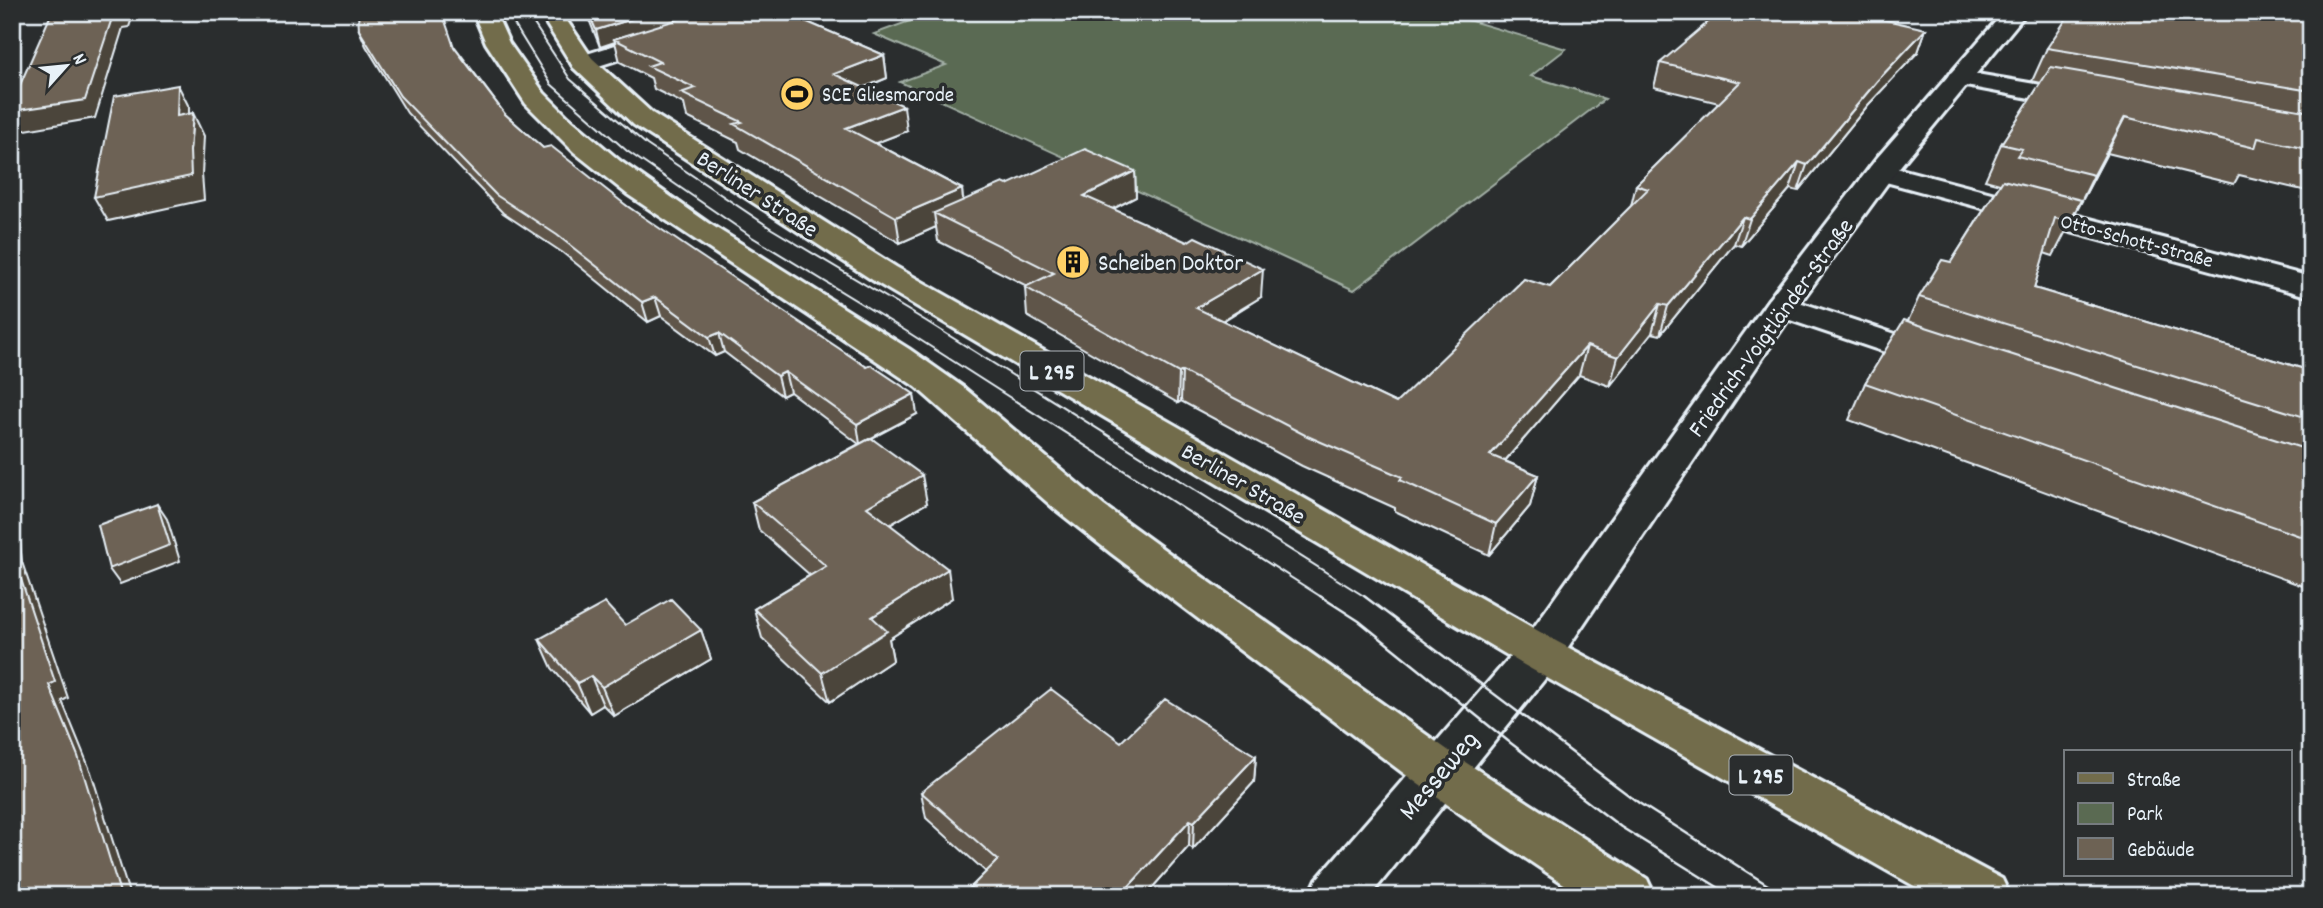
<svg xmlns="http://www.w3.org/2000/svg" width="2323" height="908" viewBox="0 0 2323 908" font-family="Dekko,sans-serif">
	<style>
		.green { fill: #5a6a52; stroke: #a1aea5; stroke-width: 2 }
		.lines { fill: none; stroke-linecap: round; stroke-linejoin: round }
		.street-casing { stroke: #e8f1f8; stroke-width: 6 }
		.secondary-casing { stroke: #e8f1f8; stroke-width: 6 }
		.primary-casing { stroke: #e8f1f8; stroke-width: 6 }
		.street { fill: #2a2d2e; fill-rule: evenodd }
		.secondary { fill: #2a2d2e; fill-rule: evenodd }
		.primary { fill: #726c4b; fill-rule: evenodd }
		.tram-far1 { stroke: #e8f1f8; stroke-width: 2 }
		.tram { stroke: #e8f1f8; stroke-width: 2.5 }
		.wall { fill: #5e5448; stroke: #e8f1f8; stroke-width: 2 }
		.shaded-wall { fill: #4c453b; stroke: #e8f1f8; stroke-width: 2 }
		.building { fill: #6d6254; stroke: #e8f1f8; stroke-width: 2 }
		.labels { text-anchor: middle; stroke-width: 7; stroke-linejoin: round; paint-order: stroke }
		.far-poi-label { font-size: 21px; fill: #e8f1f8; stroke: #2a2d2e; text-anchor: start }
		.far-street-label { font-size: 21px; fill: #e8f1f8; stroke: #2a2d2e }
		.shield { fill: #2a2d2e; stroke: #afb6bb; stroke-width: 2 }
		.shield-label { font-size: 23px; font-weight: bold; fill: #e8f1f8 }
		.street-label { font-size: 24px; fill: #e8f1f8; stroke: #2a2d2e }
		.poi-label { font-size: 24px; fill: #e8f1f8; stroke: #2a2d2e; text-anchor: start }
		.near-street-label { font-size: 28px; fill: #e8f1f8; stroke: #2a2d2e }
	</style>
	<rect width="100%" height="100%" fill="#2a2d2e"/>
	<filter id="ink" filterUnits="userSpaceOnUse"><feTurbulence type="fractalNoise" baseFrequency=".0143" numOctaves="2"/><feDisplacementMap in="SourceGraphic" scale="14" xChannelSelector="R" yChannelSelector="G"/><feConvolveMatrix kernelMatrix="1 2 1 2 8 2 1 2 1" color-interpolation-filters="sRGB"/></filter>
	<g filter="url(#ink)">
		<!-- green -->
		<path class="green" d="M934,12H1441L1566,49L1531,76L1605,99L1354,290L900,82L946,65L874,34Z"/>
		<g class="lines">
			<!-- street casing -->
			<g class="street-casing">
				<path id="street" d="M721,12H756L753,17L592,68L583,70L574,68L571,63L574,58Z
					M1959,71L2088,93L2097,96L2101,101L2097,106L2088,109L1950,83L1947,78L1950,73Z
					M1881,164L2311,277V297L1871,178L1867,172L1871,166Z
					M1781,296L1950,352L1956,359L1950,366L1938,370L1769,313L1764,306L1769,299Z"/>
			</g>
			<!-- secondary casing -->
			<g class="secondary-casing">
				<path id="secondary" d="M2004,12H2027L1897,170L1794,311L1556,665L1370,896H1309L1317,879L1524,641L1769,299L1877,158Z"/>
			</g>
			<!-- primary casing -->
			<g class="primary-casing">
				<path id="primary" d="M473,12H495L509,43L544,93L568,117L620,161L708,223L909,349L963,387L1104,506L1177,559L1462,760L1647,879L1655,896H1582L1494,837L1418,784L1111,553L1055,509L916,387L627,194L574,152L526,104L486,43Z
					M539,12H561L592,58L652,113L896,267L1556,641L2002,879L2010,896H1932L1524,665L874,281L634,125L574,68Z"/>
			</g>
			<!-- street -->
			<use href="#street" class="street"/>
			<!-- secondary -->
			<use href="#secondary" class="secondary"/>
			<!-- primary -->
			<use href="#primary" class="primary"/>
			<!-- tram-far1 -->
			<path class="tram-far1" d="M511,12L514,24L551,84L627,151L752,237L906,331L1323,598
				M529,12L532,21L570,79L647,145L772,229L926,321L1367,598"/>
			<!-- tram -->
			<path class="tram" d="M1320,596L1359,621L1508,741L1621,827L1732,896
				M1364,596L1639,803L1785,896"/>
		</g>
		<!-- wall -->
		<path class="wall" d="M586,12H784L884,55L887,78L863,88L907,131L875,143L962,189L963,201L1007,185L1135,171L1136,197L1113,209L1261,297L1223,321L1396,403L1550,287L1631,206L1636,185L1719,103L1654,87L1660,63L1926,29L1918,52L1868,105L1798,191L1790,189L1741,246L1734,244L1660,335L1652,333L1610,386L1579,375L1505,461L1538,475L1530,506L1489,555L1395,511V508L1302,466L1181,401L1178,403L1027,316L1025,287L1027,286L938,241L936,227L900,243L740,149L738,142L687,117L684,104L654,89L651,78L620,62L615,42L600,47Z
			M2311,12V192L2239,175L2234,184L2107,153L2053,256L2044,253L2034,288L2311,371V589L1849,420L1865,383L1908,321L1919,297L1951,262L2000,184L1985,180L2001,144L2041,83L2032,81L2047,48Z
			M359,30L455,47L505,114L543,148L627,206L917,414L872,438L927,503L890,525L952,598L889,639L893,660L830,702L762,638L754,609L810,575L759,530L752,502L859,444L790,392L782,396L724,352L715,356L661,316L648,322L563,253L503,213L407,113L366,46Z
			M625,625L701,630L711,659L614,716L603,705L590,713L552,668L539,639Z
			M1256,756L1254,782L1193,849L1189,846L1145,896H962L986,872L926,818L921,792Z"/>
		<!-- shaded-wall -->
		<path class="shaded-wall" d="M114,12H134L129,27L123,28L95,118L20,131L12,118V111Z
			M655,12H711L614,39L615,42L600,47L596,30Z
			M1926,29L1918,52L1868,105L1798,191L1807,165L1877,81Z
			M884,55L887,78L838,98L834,74Z
			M178,85L189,107V139L177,116Z
			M904,106L907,131L850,153L846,128Z
			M193,113L204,136L202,174L204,200L108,221L94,197L190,151Z
			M2125,117L2107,153L2076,212L2094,175Z
			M1799,162L1790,189L1741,246L1750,219Z
			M1135,171L1136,197L1085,223L1084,196Z
			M962,189L964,215L934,213L936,227L900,243L896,217Z
			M1743,217L1734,244L1660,335L1668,306Z
			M12,245L15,250L12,369Z
			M1263,269L1261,297L1195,337L1196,308Z
			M655,297L661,316L648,322L642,302Z
			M1660,304L1652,333L1610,386L1618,357Z
			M719,333L724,352L715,356L709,337Z
			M1587,346L1579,375L1484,485L1490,455Z
			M1182,371L1181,401L1178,403L1179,373Z
			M785,372L790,392L782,396L777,376Z
			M914,394L917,414L860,444L857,424Z
			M922,475L927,503L872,535L867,507Z
			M1538,475L1530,506L1489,555L1496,524Z
			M12,498L16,503L22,562L68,698L62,701L91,772L130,896H121L49,685L12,552Z
			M157,504L167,519L180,561L120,584L109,569Z
			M948,569L952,598L889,639L893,660L830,702L822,673L872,617Z
			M701,630L711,659L614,716L602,687Z
			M591,676L603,705L590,713L577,683Z
			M1256,756L1254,782L1193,849L1194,822Z
			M1190,820L1189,846L1145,896H1120Z"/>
		<!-- building -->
		<path class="building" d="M52,12H114L85,100L12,111V103Z
			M358,12H442L454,47L505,114L543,148L551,146L627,206L693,251L867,367L871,365L914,394L857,424L785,372L777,376L719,333L709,337L655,297L642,302L557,235L496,195L400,96L359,30Z
			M588,12H655L596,30Z
			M702,12H784L884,55L834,74L904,106L846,128L962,189L896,217L734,124L742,122L681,93L695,88L648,66L660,62L614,39Z
			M1720,12H1850L1926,29L1877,81L1807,165L1799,162L1750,219L1743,217L1668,306L1660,304L1618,357L1587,346L1490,455L1538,475L1496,524L1400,480L1402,477L1305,435L1182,371L1179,373L1025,287L1054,273L934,213L1003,183L1007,185L1085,149L1135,171L1084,196L1187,242L1195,237L1263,269L1196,308L1396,403L1524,279L1550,287L1648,189L1636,185L1740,82L1660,63Z
			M2071,12H2311V91L2047,48Z
			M2051,67L2311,112V150L2258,138L2255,148L2125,117L2094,175L2017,156L2022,149L2001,144Z
			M178,85L177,116L193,113L190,151L191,176L94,197L114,96Z
			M2003,180L2081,200L2070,222L2055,218L2034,288L2311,371V419L1919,297L1942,260L1951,262Z
			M1904,320L2311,451V540L1865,383Z
			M871,438L922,475L867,507L948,569L872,617L887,631L822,673L754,609L826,566L752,502Z
			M157,504L170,545L109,569L98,525Z
			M12,552L55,682L49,685L78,756L121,896H12Z
			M671,599L701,630L602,687L591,676L577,683L539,639L605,603L625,625Z
			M1051,689L1121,742L1165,699L1256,756L1194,822L1190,820L1120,896H962L998,860L921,792Z"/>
	</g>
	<!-- icons -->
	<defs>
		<g id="stadium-disc" transform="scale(1.75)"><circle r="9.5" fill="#ffd166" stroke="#2a2d2e"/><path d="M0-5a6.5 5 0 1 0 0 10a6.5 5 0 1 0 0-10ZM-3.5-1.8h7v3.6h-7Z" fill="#111"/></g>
		<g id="building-disc" transform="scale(1.75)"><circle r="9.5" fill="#ffd166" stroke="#2a2d2e"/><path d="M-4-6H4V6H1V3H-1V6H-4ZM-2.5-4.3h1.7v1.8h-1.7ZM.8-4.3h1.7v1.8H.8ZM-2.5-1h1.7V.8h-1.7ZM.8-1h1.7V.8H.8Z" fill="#111"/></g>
	</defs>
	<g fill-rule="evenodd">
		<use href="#stadium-disc" x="797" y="94"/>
		<use href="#building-disc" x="1073" y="262"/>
	</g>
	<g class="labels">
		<!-- far-poi labels -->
		<g class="far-poi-label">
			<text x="822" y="101">SCE Gliesmarode</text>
		</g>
		<!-- far-street labels -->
		<g class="far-street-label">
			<text transform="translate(2137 240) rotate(15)" y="7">Otto-Schott-Straße</text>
		</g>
		<!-- shield labels -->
		<g class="shield">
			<rect x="1020.5" y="351.5" width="63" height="39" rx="5"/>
			<rect x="1729.5" y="755.5" width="63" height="39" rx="5"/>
		</g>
		<g class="shield-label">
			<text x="1052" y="379">L 295</text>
			<text x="1761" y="783">L 295</text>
		</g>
		<!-- street labels -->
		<g class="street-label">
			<text transform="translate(758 193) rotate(33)" y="8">Berliner Straße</text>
			<text transform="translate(1770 327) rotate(-54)" y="8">Friedrich-Voigtländer-Straße</text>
			<text transform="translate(1244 483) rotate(30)" y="8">Berliner Straße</text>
		</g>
		<!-- poi labels -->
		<g class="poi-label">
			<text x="1098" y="270">Scheiben Doktor</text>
		</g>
		<!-- near-street labels -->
		<g class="near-street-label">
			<text transform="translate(1437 774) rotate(-50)" y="10">Messeweg</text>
		</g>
	</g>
	<!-- margin -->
	<rect width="2323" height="908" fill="none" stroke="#2a2d2e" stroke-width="42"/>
	<rect x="21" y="21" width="2281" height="866" fill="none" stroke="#e8f1f8" stroke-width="2.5" filter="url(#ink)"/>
	<!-- legend -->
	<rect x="2064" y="750" width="228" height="126" fill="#2a2d2e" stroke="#767b7f" stroke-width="2"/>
	<rect x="2078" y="773" width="35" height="10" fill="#726c4b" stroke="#767b7f" stroke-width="2"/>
	<text x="2127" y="786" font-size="21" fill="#e8f1f8">Straße</text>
	<rect x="2078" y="803" width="35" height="21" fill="#5a6a52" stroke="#767b7f" stroke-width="2"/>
	<text x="2127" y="820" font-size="21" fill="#e8f1f8">Park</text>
	<rect x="2078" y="838" width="35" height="21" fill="#6d6254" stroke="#767b7f" stroke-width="2"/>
	<text x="2127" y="856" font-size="21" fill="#e8f1f8">Gebäude</text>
	<!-- north arrow -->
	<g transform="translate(66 66) rotate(63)" stroke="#2a2d2e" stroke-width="5" paint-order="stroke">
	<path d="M0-5L12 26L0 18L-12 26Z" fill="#e8f1f8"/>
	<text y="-10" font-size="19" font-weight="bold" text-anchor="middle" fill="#e8f1f8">N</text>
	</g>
</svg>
